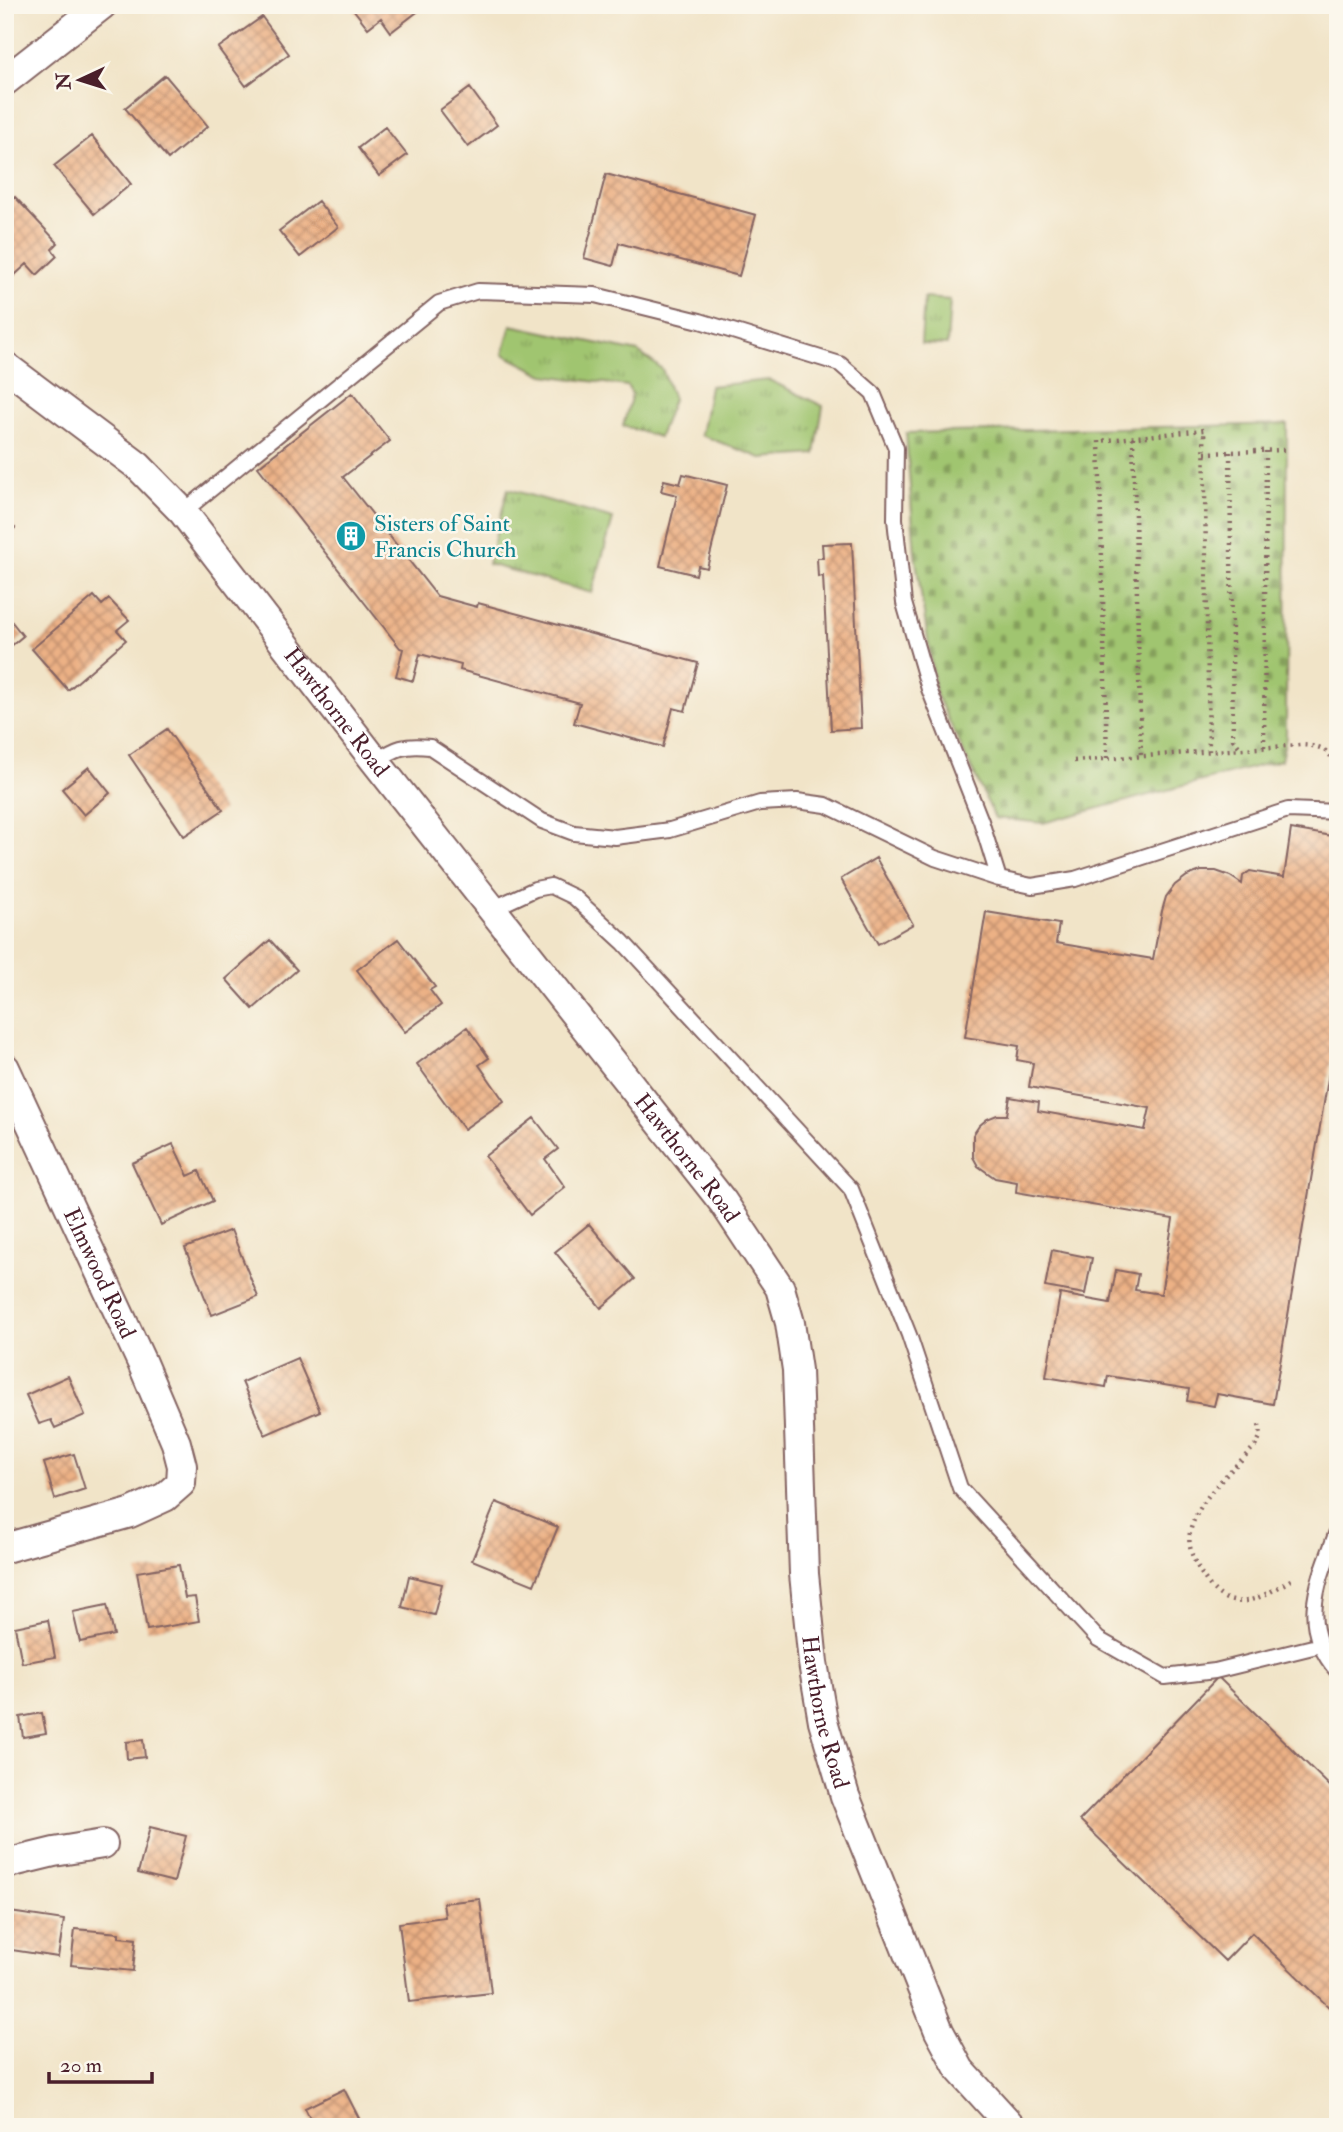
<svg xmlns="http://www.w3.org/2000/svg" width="1343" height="2132" viewBox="0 0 1343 2132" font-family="'IM FELL Double Pica',serif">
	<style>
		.cemetery { fill: url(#cemetery-stones); stroke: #75724d; stroke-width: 2 }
		.park { fill: url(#park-tufts); stroke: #75724d; stroke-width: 2 }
		.building { fill: url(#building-cross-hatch) }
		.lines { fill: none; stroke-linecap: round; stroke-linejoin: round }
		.service-casing { stroke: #846462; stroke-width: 18 }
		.minor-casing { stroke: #846462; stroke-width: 32 }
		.path { stroke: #846462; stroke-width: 4.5; stroke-dasharray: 2 5; stroke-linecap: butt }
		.service { stroke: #fff; stroke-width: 14 }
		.minor { stroke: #fff; stroke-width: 28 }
		.labels { text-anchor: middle; stroke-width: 5; stroke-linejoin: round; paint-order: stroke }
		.culture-label { font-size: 23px; fill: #0d838f; stroke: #fbf7ec; text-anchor: start }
		.street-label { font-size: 23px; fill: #4a1f2b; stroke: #fbf7ec }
	</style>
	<defs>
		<pattern id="cemetery-stones" width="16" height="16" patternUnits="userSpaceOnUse" patternTransform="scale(1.75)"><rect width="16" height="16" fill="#a0c56f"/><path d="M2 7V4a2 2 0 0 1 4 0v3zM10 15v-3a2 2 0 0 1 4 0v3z" fill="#849f5b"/></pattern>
		<pattern id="park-tufts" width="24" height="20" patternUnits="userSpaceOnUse" patternTransform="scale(1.75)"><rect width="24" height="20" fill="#a0c56f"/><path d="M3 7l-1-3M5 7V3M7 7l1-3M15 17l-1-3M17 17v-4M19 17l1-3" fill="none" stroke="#849f5b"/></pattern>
		<pattern id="building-cross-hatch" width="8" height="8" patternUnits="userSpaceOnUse" patternTransform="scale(1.75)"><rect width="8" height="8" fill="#ecb185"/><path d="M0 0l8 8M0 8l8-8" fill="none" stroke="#c18f6d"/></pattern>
	</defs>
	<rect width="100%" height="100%" fill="#fbf7ec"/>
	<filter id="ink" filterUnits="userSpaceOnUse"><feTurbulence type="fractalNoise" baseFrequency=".0143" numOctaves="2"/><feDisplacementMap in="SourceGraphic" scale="14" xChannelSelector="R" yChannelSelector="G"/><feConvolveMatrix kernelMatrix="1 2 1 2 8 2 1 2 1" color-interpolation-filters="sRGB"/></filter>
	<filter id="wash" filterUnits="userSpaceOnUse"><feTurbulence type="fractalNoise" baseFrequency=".00686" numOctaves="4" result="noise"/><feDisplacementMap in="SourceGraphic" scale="28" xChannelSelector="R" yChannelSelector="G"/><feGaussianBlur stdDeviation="1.57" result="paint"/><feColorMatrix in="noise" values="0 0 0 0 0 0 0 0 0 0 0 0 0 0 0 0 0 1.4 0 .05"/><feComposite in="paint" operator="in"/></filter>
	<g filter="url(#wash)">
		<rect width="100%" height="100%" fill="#f1e4c8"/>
		<!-- cemetery -->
		<path class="cemetery" d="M1287,424L1286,737L1281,760L1043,823L995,818L936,694L915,554L906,433Z"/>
		<!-- park -->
		<path class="park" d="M924,298L950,300L947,345L921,344Z
			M511,325L638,352L662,369L673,399L659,437L623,426L632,394L627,386L544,375L503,354Z
			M769,380L823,406L815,454L761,458L701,435L710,386Z
			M508,489L613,519L592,593L488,564Z"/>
		<g id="blocks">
			<!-- building -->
			<path class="building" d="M350,5H418L421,9L391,32L381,18L368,28Z
				M262,17L289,54L246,86L218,48Z
				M165,75L208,126L168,159L125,108Z
				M470,88L497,125L468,147L440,110Z
				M385,127L407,155L379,176L358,148Z
				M92,136L131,184L94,214L54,166Z
				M606,174L756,215L739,276L619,243L613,266L584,258Z
				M15,197L58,243L52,249L57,256L37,275L27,264L5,284V206Z
				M318,201L338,227L300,257L279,231Z
				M352,393L390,441L343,477L437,596L477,607L478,603L698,663L685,711L673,708L663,747L574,723L580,703L460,670L461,665L420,654L413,681L396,676L403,649L400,648L258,467Z
				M683,474L727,485L707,568L698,566L696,575L660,566L677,495L661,491L664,480L680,484Z
				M5,518L15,528L5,537Z
				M852,543L861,728L831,730L823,576L818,577L817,558H823L822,544Z
				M94,596L102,605L109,599L129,620L117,630L126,640L68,690L32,649Z
				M5,613L23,636L5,651Z
				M167,729L223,810L184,836L129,755Z
				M89,767L110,793L84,815L62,789Z
				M1291,829L1338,837V1020L1273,1404L1217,1394L1214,1406L1187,1401L1189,1389L1108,1376L1106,1387L1046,1377L1060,1294L1110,1303L1116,1270L1138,1274L1135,1290L1161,1294L1173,1219L1016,1192L1017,1182L995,1178L978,1166L973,1157V1135L979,1126L987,1119L997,1115H1007L1010,1097L1039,1102L1038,1111L1145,1130L1150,1108L1029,1087L1033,1063L1017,1060L1019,1046L965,1037L986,912L1059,924L1056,943L1153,959L1162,911L1166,897L1175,885L1187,876L1201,871H1216L1230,876L1242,884L1243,876L1250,871L1284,877Z
				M876,858L913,924L878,944L841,879Z
				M398,939L435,987L430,990L441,1005L405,1032L357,970Z
				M270,940L297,970L253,1009L226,979Z
				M467,1027L489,1058L479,1065L504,1101L464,1129L417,1064Z
				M534,1118L558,1149L545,1159L565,1187L530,1215L485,1156Z
				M173,1144L188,1176L199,1171L213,1201L161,1225L132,1163Z
				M589,1224L635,1279L601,1308L555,1252Z
				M231,1230L258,1297L212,1315L185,1248Z
				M1052,1250L1092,1258L1085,1294L1045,1287Z
				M297,1358L320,1411L265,1435L242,1382Z
				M68,1376L85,1415L55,1428L51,1420L39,1424L26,1395Z
				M74,1454L85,1489L55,1499L44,1463Z
				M496,1502L558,1527L534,1585L472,1560Z
				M179,1565L185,1598L195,1597L199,1621L147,1630L137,1572Z
				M409,1576L442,1584L434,1615L402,1607Z
				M107,1605L114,1635L80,1642L73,1612Z
				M48,1620L55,1657L22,1663L15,1627Z
				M1218,1677L1338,1794V2016L1252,1933L1225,1961L1080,1820Z
				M42,1713L46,1733L23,1737L20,1717Z
				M143,1740L145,1757L127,1759L126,1742Z
				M150,1827L186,1836L174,1882L138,1873Z
				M480,1899L491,1993L409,2002L399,1923L445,1917L443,1903Z
				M10,1912L64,1920L58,1957L5,1949Z
				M75,1929L119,1933V1937L136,1939L133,1971L71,1965Z
				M344,2089L361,2122L352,2127H314L305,2108Z"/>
		</g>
	</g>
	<g filter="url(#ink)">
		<use href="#blocks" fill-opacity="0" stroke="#846462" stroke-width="2"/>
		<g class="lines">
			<!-- service casing -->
			<g class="service-casing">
				<path id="service" d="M183,512L439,303L478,291L595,295L700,321L840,364L873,393L896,448L895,519L904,603L929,689L981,821L999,879
					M375,761C397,748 404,744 430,747L542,821L574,833L615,837L670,830L760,803L797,801L826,805L935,858L999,879L1032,886L1075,879L1288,810L1338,812
					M492,909L535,889L551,886L574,897L623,942L851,1189L909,1335L960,1488L1098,1639L1165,1677L1215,1671L1321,1645
					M1338,1529C1319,1580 1296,1625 1338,1672"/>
			</g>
			<!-- minor casing -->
			<g class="minor-casing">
				<g id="minor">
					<path d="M5,81L102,5"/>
					<path id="s1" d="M5,366L138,466L183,512L375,761L723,1202L780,1288L790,1323L797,1370L804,1574L813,1663L823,1721L845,1796L939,2031L960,2070L1012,2127"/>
					<path id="s2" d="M5,1068L142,1363L176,1443L182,1466L181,1483L165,1497L130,1513L5,1548"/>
					<path d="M5,1864L54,1852L103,1844"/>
				</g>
			</g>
			<!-- path -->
			<path class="path" d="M1133,437L1141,756
				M1230,452L1233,739L1241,749
				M1205,453L1284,450
				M1264,747L1266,451
				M1107,758L1099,441L1204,430L1209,751
				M1074,761L1300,745C1322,746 1326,748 1338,766
				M1259,1425L1261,1435L1256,1445C1234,1468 1203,1494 1192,1525C1186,1542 1191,1555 1200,1571C1228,1619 1254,1602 1294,1578"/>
			<!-- service -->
			<use href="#service" class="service"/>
			<!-- minor -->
			<use href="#minor" class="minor"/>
		</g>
	</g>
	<!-- icons -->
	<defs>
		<g id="building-disc" transform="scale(1.575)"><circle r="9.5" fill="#0f9aa8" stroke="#fbf7ec"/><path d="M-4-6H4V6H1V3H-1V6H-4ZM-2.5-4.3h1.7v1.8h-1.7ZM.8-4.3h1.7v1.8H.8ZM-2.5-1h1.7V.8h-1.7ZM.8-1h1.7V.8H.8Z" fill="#fff"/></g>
	</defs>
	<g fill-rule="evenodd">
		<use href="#building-disc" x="351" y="536"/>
	</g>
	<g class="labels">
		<!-- culture labels -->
		<g class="culture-label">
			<text x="374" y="531">Sisters of Saint<tspan x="374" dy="26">Francis Church</tspan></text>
		</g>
		<!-- street labels -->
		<g class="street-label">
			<text dy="8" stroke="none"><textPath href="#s1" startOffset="483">Hawthorne Road</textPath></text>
			<text dy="8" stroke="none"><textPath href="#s1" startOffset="1050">Hawthorne Road</textPath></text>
			<text dy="8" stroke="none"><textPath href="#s2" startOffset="226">Elmwood Road</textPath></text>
			<text dy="8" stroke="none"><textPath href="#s1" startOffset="1638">Hawthorne Road</textPath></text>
		</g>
	</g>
	<!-- margin -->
	<rect width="1343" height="2132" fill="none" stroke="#fbf7ec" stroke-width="28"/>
	<!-- north arrow -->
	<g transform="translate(80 80) rotate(266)" stroke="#fbf7ec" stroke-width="5" paint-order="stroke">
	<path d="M0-5L12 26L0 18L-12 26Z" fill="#4a1f2b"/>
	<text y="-10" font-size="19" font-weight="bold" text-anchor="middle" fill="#4a1f2b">N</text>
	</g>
	<!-- scale -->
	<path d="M49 2072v10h103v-10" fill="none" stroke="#4a1f2b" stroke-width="3.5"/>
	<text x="60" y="2072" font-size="21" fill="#4a1f2b" stroke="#fbf7ec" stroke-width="5" paint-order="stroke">20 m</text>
</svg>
